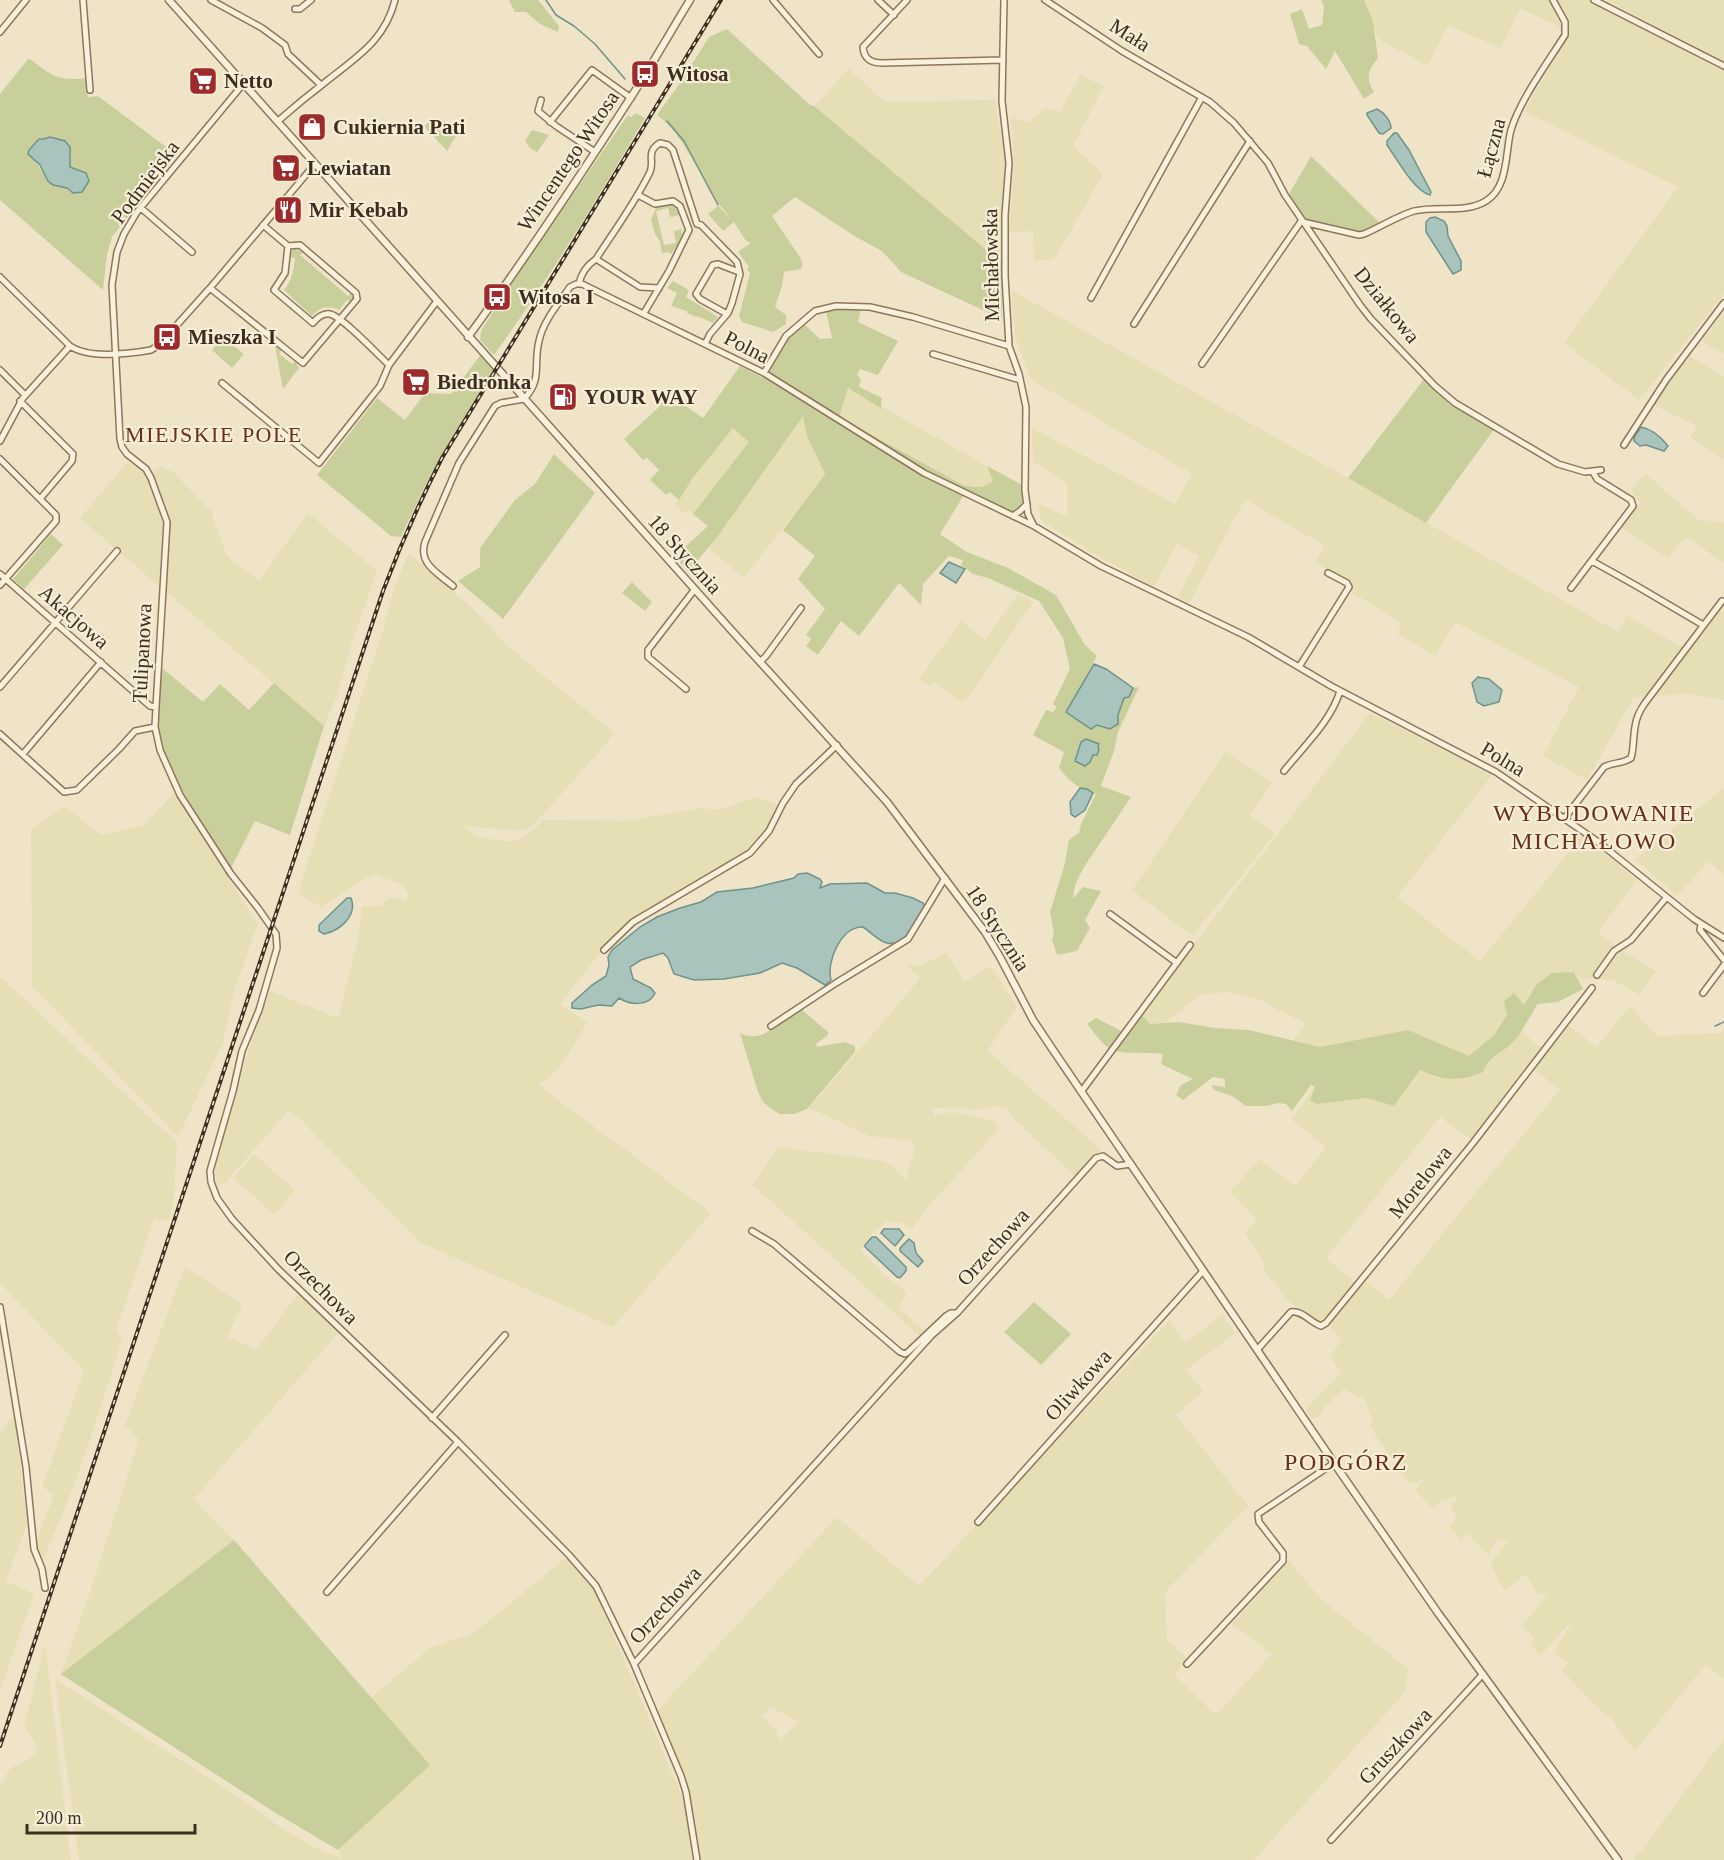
<svg xmlns="http://www.w3.org/2000/svg" width="1724" height="1860" viewBox="0 0 1724 1860" font-family="'Times New Roman',serif">
	<style>
		.farmland { fill: #e6deb5; fill-rule: evenodd }
		.green { fill: #c9cf9b; fill-rule: evenodd }
		.water { fill: #a9c4bc; stroke: #6f938a; stroke-width: 1.5 }
		.lines { fill: none; stroke-linecap: round; stroke-linejoin: round }
		.stream { stroke: #6f938a; stroke-width: 1.5 }
		.minor-casing { stroke: #8d765c; stroke-width: 8 }
		.tertiary-casing { stroke: #8d765c; stroke-width: 9 }
		.minor { stroke: #faf1dc; stroke-width: 5 }
		.tertiary { stroke: #faf1dc; stroke-width: 6 }
		.rail-casing { stroke: #3d2e20; stroke-width: 4 }
		.rail { stroke: #f7eed8; stroke-width: 1.5; stroke-dasharray: 4.5; stroke-linecap: butt }
		.labels { text-anchor: middle; stroke-width: 4.5; stroke-linejoin: round; paint-order: stroke }
		.street-label { font-size: 21px; fill: #3d2e20; stroke: #f7eed8 }
		.poi-label { font-size: 21px; font-weight: bold; fill: #3d2e20; stroke: #f7eed8; text-anchor: start }
		.neighbourhood-label { font-size: 22px; letter-spacing: 1.5px; fill: #6b2e1e; stroke: #f7eed8 }
		.quarter-label { font-size: 24px; letter-spacing: 1.5px; fill: #6b2e1e; stroke: #f7eed8 }
	</style>
	<rect width="100%" height="100%" fill="#f0e4c8"/>
	<!-- farmland -->
	<path class="farmland" d="M1364,0H1549L1563,29L1520,8L1501,49L1448,25L1428,66L1377,38L1373,21Z
		M1556,0H1587L1724,69V294L1639,400L1564,343L1678,187L1524,111L1567,39L1569,30L1567,21Z
		M1606,0H1724V61Z
		M849,69L885,102L995,100L1005,161L1001,262L814,106Z
		M1080,75L1104,86L1073,146L1103,174L1056,257L1050,260L1034,261L1033,231L1009,232L1014,166L1011,116L1028,123L1044,108L1060,112Z
		M1011,290L1348,478L1618,632L1627,616L1687,650L1724,600V700L1688,694L1634,697L1587,780L1543,756L1579,687L1455,622L1435,656L1398,634L1401,622L1351,592L1353,584L1315,562L1325,546L1245,499L1189,603L1178,597L1199,556L1177,543L1154,587L1105,560L1041,521L1038,503L1067,517V483L1033,462L1032,428L1175,504L1192,474L1030,379L1015,336Z
		M1724,312V354L1702,341Z
		M1688,355L1724,377V460L1690,437L1697,426L1653,405L1671,377Z
		M848,388L987,466L993,481L988,486L975,489L963,485L839,417Z
		M803,416L816,456L825,474L744,578L708,548Z
		M733,427L750,442L693,514L688,510L685,514L675,505L692,479Z
		M127,463L139,467L147,476L163,518L159,586L80,518Z
		M162,467L173,472L211,511L226,555L259,581L308,513L377,571L352,642L338,692L324,726L164,590L169,535V520L151,474L155,469Z
		M1646,474L1699,520L1724,522V563L1686,537L1668,559L1621,527L1640,503L1631,490Z
		M409,553L471,607L510,648L613,732L609,741L537,821L527,829L517,831L464,826L475,835L490,839L510,842L525,837L544,820L625,821L702,808L718,810L756,797L777,804L768,827L750,849L638,917L618,932L608,943L560,1004L587,1022L566,1059L549,1078L539,1083L547,1092L711,1213L613,1327L419,1242L301,1120L288,1111L225,1183L219,1185L216,1180L215,1167L247,1055L270,991L338,1018L357,942L362,906H381L389,897L406,900L408,894L402,884L373,874L321,907L298,893L384,627L394,587Z
		M1018,594L1033,602L966,701L960,702L935,682L930,687L919,679L961,621L985,640Z
		M1370,713L1493,774L1397,897L1480,961L1583,835L1637,880L1598,932L1625,953L1656,971L1639,995L1613,980L1581,979L1574,972L1512,1024L1495,1034L1469,1056L1408,1030L1320,1047L1293,1040L1306,1024L1256,998L1226,992L1200,995L1165,1023L1150,1024L1141,1014Z
		M1226,751L1272,783L1250,816L1275,834L1192,936L1132,890Z
		M1724,788V876L1709,861L1677,896L1635,859Z
		M174,793L258,924L234,991L223,1043L178,1137L32,986L31,830L65,806L101,835L144,825Z
		M946,953L965,982L991,966L1017,1007L987,1051L1101,1149L1075,1176L1013,1118L1008,1108L997,1106L975,1110L953,1107L933,1109L935,1116L952,1112L980,1117L996,1122L997,1131L929,1206L912,1229L900,1222L887,1221L874,1231L860,1250L884,1275L907,1293L898,1308L928,1333L923,1339L753,1185L778,1147L884,1161L894,1167L907,1183V1174L915,1149L913,1141L870,1136L809,1108L910,991L920,977L906,964L919,966Z
		M0,976L177,1143L174,1198L169,1221L154,1218L116,1330L122,1340L90,1440L71,1493L42,1562L35,1545L54,1494L42,1487L84,1371L0,1283Z
		M1630,1006L1652,1032L1659,1036L1719,1033L1724,1031V1680L1706,1664L1635,1751L1612,1720L1591,1702L1562,1670L1567,1663L1554,1652L1571,1624L1568,1625L1540,1656L1531,1644L1534,1639L1523,1626L1547,1593L1538,1595L1525,1574L1505,1591L1490,1565L1508,1540H1498L1488,1555L1467,1533L1461,1540L1449,1527L1457,1517L1450,1507L1457,1498L1456,1496L1441,1500L1432,1509L1416,1490L1423,1481L1421,1479L1418,1482L1409,1483L1374,1433L1370,1425L1373,1420L1365,1400L1344,1389L1325,1406L1320,1416L1312,1419L1306,1409L1341,1372L1330,1356L1342,1340L1328,1323L1364,1280L1389,1300L1560,1089L1529,1066L1472,1140L1440,1117L1326,1258L1355,1283L1323,1323L1317,1322L1288,1300L1263,1269L1264,1264L1245,1233L1257,1219L1231,1192L1259,1159L1296,1186L1326,1147L1291,1119L1315,1087L1317,1104L1368,1098L1394,1106L1420,1070L1437,1078L1482,1072L1485,1065L1513,1042L1520,1031L1547,1052L1568,1025L1597,1047Z
		M254,1154L295,1190L274,1215L234,1178Z
		M185,1267L242,1305L227,1337L257,1349L298,1294L339,1332L194,1499L234,1540L61,1674L92,1586L139,1440L125,1425Z
		M1222,1315L1235,1333L1186,1370L1203,1391L1176,1415L1248,1506L1165,1592L1167,1640L1188,1659L1174,1675L1216,1715L1272,1654L1232,1624L1289,1561L1322,1600L1408,1669L1406,1691L1254,1860H700L687,1786L683,1773L656,1712L837,1517L919,1586L1169,1321L1186,1343ZM771,1707L798,1722L780,1741L776,1730L761,1716Z
		M14,1415L27,1523L6,1581L34,1594L0,1691V1432Z
		M568,1556L594,1589L681,1794L685,1804L693,1860H79L55,1679L235,1795L283,1829L312,1846L341,1858L338,1850L429,1765L371,1698L430,1648L474,1633Z
		M45,1643L71,1860H0V1787L5,1776L11,1768L33,1757L37,1753L36,1744L27,1732L25,1723Z
		M1724,1739V1860H1636L1633,1857L1642,1850Z"/>
	<!-- green -->
	<path class="green" d="M509,0H538L559,26L558,32L540,24L526,12H515Z
		M1321,0H1364L1373,21L1378,58C1368,71 1365,77 1374,92L1364,99L1335,51L1326,69L1307,46L1299,44L1290,14L1302,9L1309,29L1322,25L1324,6Z
		M727,29L810,105L814,106L1001,262L1002,319L901,272L882,251L856,237L795,197L772,216L800,257L803,264L801,269L784,272L782,286L775,307L786,315V324L773,332L742,322L739,316L750,273L747,269L749,267L738,252L751,243L746,241L734,222L723,231L708,214L718,206L730,218C725,211 720,206 715,199C697,170 685,137 657,115L678,86L709,37Z
		M28,59H30C51,75 58,82 86,78L88,97L98,96L173,152L174,158L112,237L107,254L103,290L0,200V94ZM50,137L65,141L71,154L69,161L70,167L75,169L73,193C69,190 65,187 60,186C55,185 55,186 51,183C49,182 30,153 29,150C39,138 38,142 50,137Z
		M636,113L645,118C597,199 549,279 494,355L480,340L481,331L514,279L623,122L628,115L631,117Z
		M435,117L460,129L447,151L424,126Z
		M532,130L549,135L537,152L530,148L525,141Z
		M1311,156L1380,223L1359,233L1305,220L1289,194Z
		M671,203L676,205L680,215L670,217L668,208L656,211L664,245L676,243L674,231L681,229L683,237L680,248L676,247L671,254L668,252L662,253L660,241L655,234L651,219L657,206Z
		M294,249L303,252L300,255L348,296L351,293L354,295L353,300L351,302L347,300L339,310C328,305 320,307 312,316L284,290C292,280 294,270 295,258L290,257V253Z
		M673,281L689,290L686,297L718,317L713,323L697,316L696,317L687,313V311L671,306L677,293L667,288Z
		M837,309H861L858,322L898,341L878,375L860,369L857,375L861,380L859,387L882,398L881,408L848,388L839,417L963,485C975,488 984,489 993,481L987,466L1022,485L1024,501L1017,510L1011,513L926,471L805,397L783,380L766,371L788,337L803,323L820,339L832,338L826,311Z
		M223,337L244,354L232,368L212,350Z
		M275,346L282,350L279,354L292,364L295,361L299,368L283,389Z
		M481,354L494,370L426,484L401,537L391,536L317,475L377,398L405,420L425,393L451,394Z
		M740,366L782,387L802,401L922,475L964,495L940,534L967,552L1008,568L1056,595L1085,645L1097,656L1066,713L1097,725L1118,723V715L1124,698L1129,697L1133,688L1139,687L1118,732L1114,751L1101,786L1131,797L1084,867L1075,885L1073,899L1083,887L1101,891L1085,920L1090,928L1077,951L1057,955L1052,939L1054,933L1050,912L1065,863L1069,840L1079,833L1081,824L1096,794C1078,788 1071,783 1059,768L1064,752L1033,735L1046,710L1053,712L1057,707L1053,704L1070,669L1063,638L1039,601L988,578L973,574L961,565L963,560L949,556L923,584L921,605L899,583L859,636L841,621L818,655L806,646L811,639L806,635L825,609L798,579L815,556L783,530L825,474L807,436L803,416L718,536L688,572L675,556L708,526L693,514L749,442L733,428L692,479L679,500L670,492L666,495L650,480L659,470L647,458L643,460L624,439L659,407L667,393L703,418Z
		M1424,379L1450,404L1495,428L1426,523L1348,478Z
		M554,454L595,493L503,619L458,581L480,567V548L515,500L535,484Z
		M51,534L63,545L24,589L13,579Z
		M632,582L652,602L645,611L622,593Z
		M162,668L203,702L220,684L249,710L274,683L324,726L290,835L255,821L231,868L192,806L176,780L163,753L156,724Z
		M1574,972L1583,989L1558,1002L1538,1004C1530,1015 1521,1035 1512,1043C1502,1053 1487,1058 1483,1072C1458,1082 1444,1081 1420,1070L1394,1106L1367,1098L1317,1104L1310,1100L1315,1087L1311,1085L1292,1111L1286,1104L1277,1103L1267,1106H1246L1232,1096L1214,1090L1211,1085L1225,1087V1079L1213,1077L1183,1100L1176,1095L1181,1085L1193,1079L1161,1064L1163,1054C1150,1052 1122,1055 1110,1049C1103,1045 1093,1031 1087,1024L1096,1018L1127,1034L1141,1014L1150,1024L1179,1022L1215,1028L1249,1030L1320,1047L1408,1030L1469,1056L1495,1034L1507,1015L1504,1001L1514,993L1524,1005L1537,984L1552,973Z
		M802,1010L828,1032V1035L816,1044L817,1047L844,1042L855,1046V1052L807,1109L794,1114H780L773,1110L763,1102L758,1092L740,1033C747,1037 756,1037 764,1034Z
		M1034,1302L1071,1334L1041,1365L1004,1332Z
		M234,1540L430,1765L338,1850L274,1812L61,1674Z"/>
	<!-- water -->
	<path class="water" d="M1377,109C1383,112 1391,120 1391,128L1383,134L1379,133L1367,115V113Z
		M1394,133H1397L1409,150L1431,192L1430,195C1414,191 1397,159 1387,145V141Z
		M50,137L65,141L70,147V167L86,173L89,181L82,192L73,193L67,188L53,185L48,181L40,165L28,154L29,150L39,139H44Z
		M1435,217L1444,221L1447,226L1448,236L1461,261V270L1453,274L1426,232V222L1430,218Z
		M1641,427C1652,429 1661,437 1668,446L1664,451L1646,445L1640,446L1634,441V437Z
		M949,562L965,569L956,583L940,573Z
		M1094,664L1106,669L1133,688L1129,697L1124,698L1118,715V724L1110,729L1097,725L1091,729L1066,712Z
		M1478,677L1489,679L1502,690L1499,702L1484,706L1477,702L1472,683Z
		M1086,739L1099,744L1098,746L1099,750L1097,755H1093L1090,762L1085,766L1075,761L1081,742Z
		M1080,788L1087,789L1093,793L1085,810L1075,817L1071,814L1070,802Z
		M807,873L820,879L822,882L820,888L830,884L867,883L885,893H895L913,898L923,903L925,906C918,919 906,948 887,943C878,941 871,932 863,927C841,926 826,962 831,980L825,985L797,968L782,963L760,973L724,979L694,980L674,974L668,958L663,953L641,960L630,967L633,979L651,988L655,993C649,1007 630,1005 619,998L612,1006L598,1005L581,1009L572,1008V1003L592,985L606,976L609,965L608,957L612,950L640,927L657,917L680,908L701,902L717,892L753,888L794,878L798,874Z
		M347,898H351C358,916 339,931 324,934L319,931V925Z
		M884,1229H899L904,1235L895,1246L881,1233Z
		M872,1237H876L906,1267V1271L900,1278L897,1277L865,1247V1245Z
		M909,1239L914,1243L916,1253L923,1261L918,1267L900,1251V1248Z"/>
	<g class="lines">
		<!-- stream -->
		<path class="stream" d="M546,0L556,15L574,26L595,44L625,79
			M667,121L684,141L718,205
			M1715,1026L1724,1022"/>
		<!-- minor casing -->
		<g class="minor-casing">
			<path id="minor" d="M83,0L90,90
				M211,0L262,28L285,45L288,54L321,85
				M773,0L819,54
				M878,0L894,15
				M907,0L863,47C864,59 871,63 882,63L1003,60
				M1004,0L1002,101L1009,163L1005,215V276L1009,346L1019,374L1026,407L1025,490L1028,514L1034,526
				M1045,0L1122,51L1210,102L1234,123L1268,163L1285,195L1360,305L1371,319L1435,386L1455,403L1558,464L1585,472L1601,470
				M1594,0L1724,66
				M295,9H300L311,0
				M0,32L26,0
				M244,83L137,212L124,234L117,252L112,285L120,439L122,447L127,454L146,469L151,478L167,522L156,707L155,727L160,750L180,795L231,874L258,908L276,934L277,948L259,1010L242,1051L233,1091L210,1171L211,1182L217,1198L232,1219L278,1269L458,1442L569,1555L596,1586L634,1664L931,1336L957,1313L1096,1158L1103,1156L1117,1166L1131,1164
				M541,100L538,111L556,126L595,152
				M278,121C294,107 311,93 328,80C358,56 385,40 395,0
				M550,122L592,70L631,98
				M638,195L655,204L673,201L680,206L689,230L669,271L644,313
				M141,208L192,252
				M1303,222L1359,235L1364,234C1381,227 1397,216 1414,211C1437,205 1465,214 1486,201C1509,187 1505,152 1511,130C1520,100 1548,62 1565,35V22L1553,0
				M288,246L285,273L274,290L313,323C317,318 323,313 330,314C343,317 378,355 389,365
				M596,259L640,287L659,288
				M0,277L70,346C89,359 128,354 151,350L159,345L210,288L315,164
				M579,284C581,273 586,266 596,259C614,231 635,203 650,172C655,161 645,152 660,143L668,145L673,150L697,224L701,225L737,262L740,274L732,303L728,313L710,334L705,344
				M210,288L303,363L357,299L356,293L300,245L288,246L263,225
				M1091,298L1202,97
				M727,314L700,299L696,294L713,265L718,264L739,272
				M1134,324L1250,141
				M933,354L1020,380
				M1202,364L1302,220
				M0,370L25,395
				M764,373L786,336L815,311L836,306L870,307L913,317L1009,346
				M222,383L319,463L380,386L389,365L437,301
				M20,401L73,454L72,461L40,499
				M0,441L23,398L70,346
				M1624,445L1666,380L1724,303
				M0,459L56,515V521L0,585
				M1013,516L1020,511L1027,504
				M1592,561L1635,585L1703,625
				M0,574L150,706L156,707
				M453,586C438,573 418,564 425,542L459,463L495,406L501,403L524,399C543,379 533,365 539,341C543,321 559,303 570,287L576,284H582L764,373L924,473L1034,526L1101,566L1248,637L1331,686L1496,772L1597,841L1694,919L1724,938
				M1571,588L1633,506L1631,500L1597,479L1593,472
				M760,662L766,656L801,608
				M1299,667L1349,587L1347,583L1328,573
				M0,687L117,551
				M686,689L648,657V650L695,589
				M0,734L64,792L77,790L119,749L135,731L155,727
				M23,754L101,662
				M1284,771C1304,746 1331,721 1340,691
				M1564,819L1604,767C1613,762 1623,764 1631,758C1634,748 1633,738 1635,727C1636,718 1640,710 1645,703L1722,601
				M1110,914L1177,963
				M1701,924L1700,930L1724,960
				M604,950L633,922L750,853L769,831L783,803L796,784L837,745
				M1597,975L1614,951L1631,940L1666,898
				M1703,993L1724,965
				M771,1026L836,983L908,939L945,878
				M1081,1092L1190,945
				M752,1231L774,1244L900,1352L905,1354L908,1352L946,1316L951,1313H957
				M0,1307L26,1467L34,1549L42,1569L45,1588
				M1257,1350L1291,1312C1302,1310 1311,1323 1321,1326L1326,1323L1473,1143L1592,988
				M432,1418L505,1335
				M978,1522L1203,1271
				M327,1592L458,1442
				M634,1664L681,1776L686,1792L697,1860
				M1187,1664L1283,1561V1553L1259,1522L1258,1514L1334,1463
				M1331,1840L1483,1674"/>
		</g>
		<!-- tertiary casing -->
		<g class="tertiary-casing">
			<path id="tertiary" d="M169,0L732,631L887,802L985,932L1000,957L1033,1020L1053,1050L1345,1479L1438,1613L1618,1860
				M468,337C526,258 580,176 633,94C653,63 671,31 690,0"/>
		</g>
		<!-- minor -->
		<use href="#minor" class="minor"/>
		<!-- tertiary -->
		<use href="#tertiary" class="tertiary"/>
		<!-- rail casing -->
		<g class="rail-casing">
			<path id="rail" d="M0,1746L383,591C400,546 420,501 442,458L721,0"/>
		</g>
		<!-- rail -->
		<use href="#rail" class="rail"/>
	</g>
	<!-- icons -->
	<defs>
		<g id="bus-square" transform="scale(1.5)"><rect x="-9" y="-9" width="18" height="18" rx="4" fill="#9e2a2b" stroke="#f7eed8"/><path d="M-5-6H5V4H4V6H2V4H-2V6H-4V4H-5ZM-3.5-4V0h7V-4ZM-3.5 1.2v1.5H-2V1.2ZM2 1.2v1.5H3.5V1.2Z" fill="#fff"/></g>
		<g id="supermarket-square" transform="scale(1.5)"><rect x="-9" y="-9" width="18" height="18" rx="4" fill="#9e2a2b" stroke="#f7eed8"/><path d="M-6-5.5h2.5l.6 2H6L4.5 2H-2.5L-4.4-4H-6ZM-1.5 3.2a1.3 1.3 0 1 0 .1 0ZM3 3.2a1.3 1.3 0 1 0 .1 0Z" fill="#fff"/></g>
		<g id="shop-square" transform="scale(1.5)"><rect x="-9" y="-9" width="18" height="18" rx="4" fill="#9e2a2b" stroke="#f7eed8"/><path d="M-5-2.5h2.3a2.7 3.5 0 0 1 5.4 0H5L5.5 6h-11ZM-1.5-2.5h3a1.5 2.3 0 0 0-3 0Z" fill="#fff"/></g>
		<g id="restaurant-square" transform="scale(1.5)"><rect x="-9" y="-9" width="18" height="18" rx="4" fill="#9e2a2b" stroke="#f7eed8"/><path d="M-5-6h1v4h1v-4h1v4h1v-4h1v5L-1.5 .5V6h-2V.5L-5-1ZM5-6V6H3V1.5H1.5Q1.5-4 5-6Z" fill="#fff"/></g>
		<g id="fuel-square" transform="scale(1.5)"><rect x="-9" y="-9" width="18" height="18" rx="4" fill="#9e2a2b" stroke="#f7eed8"/><path d="M-5.5-6h7V0h2V4h1.3V-2.5L3-4.5l.8-.8L6-3V5H2.5V1h-1V6h-7ZM-4.2-4.7v3.2H.2V-4.7Z" fill="#fff"/></g>
	</defs>
	<g fill-rule="evenodd">
		<use href="#bus-square" x="645" y="74"/>
		<use href="#supermarket-square" x="203" y="81"/>
		<use href="#shop-square" x="312" y="127"/>
		<use href="#supermarket-square" x="286" y="168"/>
		<use href="#restaurant-square" x="288" y="210"/>
		<use href="#bus-square" x="497" y="297"/>
		<use href="#bus-square" x="167" y="337"/>
		<use href="#supermarket-square" x="416" y="382"/>
		<use href="#fuel-square" x="563" y="397"/>
	</g>
	<g class="labels">
		<!-- street labels -->
		<g class="street-label">
			<text transform="translate(1130 35) rotate(32)" y="7">Mała</text>
			<text transform="translate(1491 148) rotate(-75)" y="7">Łączna</text>
			<text transform="translate(568 161) rotate(-56)" y="7">Wincentego Witosa</text>
			<text transform="translate(145 182) rotate(-53)" y="7">Podmiejska</text>
			<text transform="translate(991 265) rotate(-91)" y="7">Michałowska</text>
			<text transform="translate(1387 305) rotate(51)" y="7">Działkowa</text>
			<text transform="translate(747 347) rotate(27)" y="7">Polna</text>
			<text transform="translate(685 554) rotate(48)" y="7">18 Stycznia</text>
			<text transform="translate(74 617) rotate(41)" y="7">Akacjowa</text>
			<text transform="translate(142 653) rotate(-87)" y="7">Tulipanowa</text>
			<text transform="translate(1503 759) rotate(31)" y="7">Polna</text>
			<text transform="translate(998 928) rotate(57)" y="7">18 Stycznia</text>
			<text transform="translate(1420 1182) rotate(-51)" y="7">Morelowa</text>
			<text transform="translate(993 1247) rotate(-48)" y="7">Orzechowa</text>
			<text transform="translate(321 1287) rotate(45)" y="7">Orzechowa</text>
			<text transform="translate(1078 1385) rotate(-48)" y="7">Oliwkowa</text>
			<text transform="translate(665 1605) rotate(-48)" y="7">Orzechowa</text>
			<text transform="translate(1395 1746) rotate(-47)" y="7">Gruszkowa</text>
		</g>
		<!-- poi labels -->
		<g class="poi-label">
			<text x="666" y="81">Witosa</text>
			<text x="224" y="88">Netto</text>
			<text x="333" y="134">Cukiernia Pati</text>
			<text x="307" y="175">Lewiatan</text>
			<text x="309" y="217">Mir Kebab</text>
			<text x="518" y="304">Witosa I</text>
			<text x="188" y="344">Mieszka I</text>
			<text x="437" y="389">Biedronka</text>
			<text x="584" y="404">YOUR WAY</text>
		</g>
		<!-- neighbourhood labels -->
		<g class="neighbourhood-label">
			<text x="214" y="442">MIEJSKIE POLE</text>
		</g>
		<!-- quarter labels -->
		<g class="quarter-label">
			<text x="1594" y="821">WYBUDOWANIE<tspan x="1594" dy="28">MICHAŁOWO</tspan></text>
			<text x="1346" y="1470">PODGÓRZ</text>
		</g>
	</g>
	<!-- scale -->
	<path d="M27 1824v9h168v-9" fill="none" stroke="#3d2e20" stroke-width="3"/>
	<text x="36" y="1824" font-size="18" fill="#3d2e20" stroke="#f7eed8" stroke-width="4.5" paint-order="stroke">200 m</text>
</svg>
